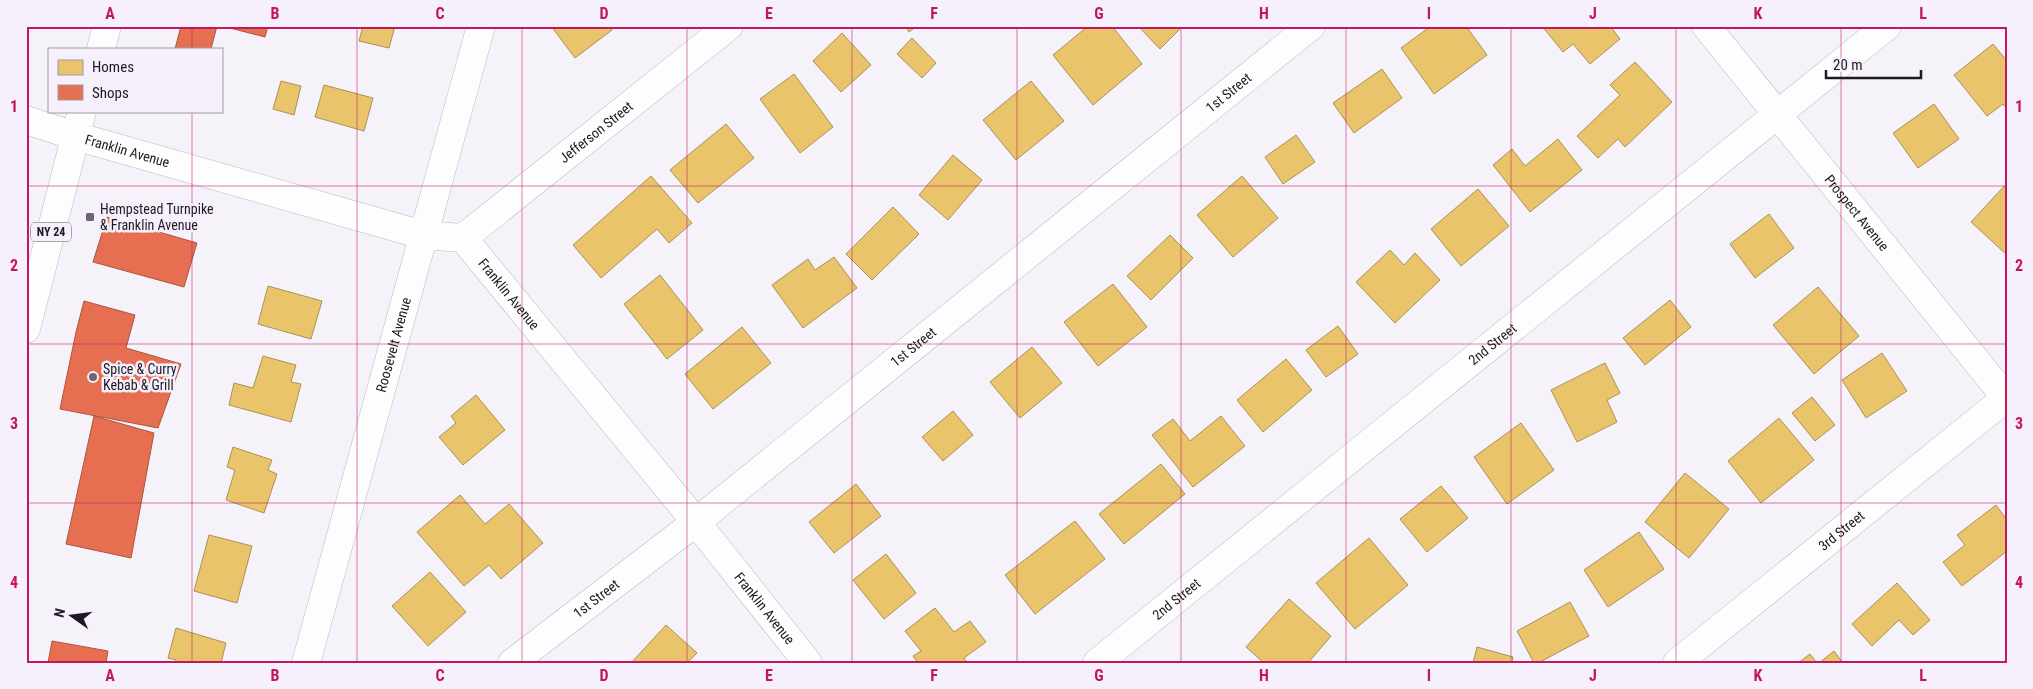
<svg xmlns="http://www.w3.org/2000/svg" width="2033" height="689" viewBox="0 0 2033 689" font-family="'Roboto Condensed',sans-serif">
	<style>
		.homes { fill: #e9c46a; stroke: #ac9155 }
		.shops { fill: #e76f51; stroke: #ab5544 }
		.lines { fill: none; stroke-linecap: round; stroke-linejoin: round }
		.minor-casing { stroke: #bcb7c0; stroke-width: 29 }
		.major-casing { stroke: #bcb7c0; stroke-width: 29 }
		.minor { stroke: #fefdfe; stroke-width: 28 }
		.major { stroke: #fefdfe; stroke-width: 28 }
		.grid { fill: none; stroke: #c2185b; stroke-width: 1; stroke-opacity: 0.55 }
		.poi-dot { fill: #6a656f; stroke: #f6effc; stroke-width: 2 }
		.labels { text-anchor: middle; stroke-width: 5; stroke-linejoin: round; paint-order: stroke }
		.shield { fill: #f6effc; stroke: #605965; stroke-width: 1 }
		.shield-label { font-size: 12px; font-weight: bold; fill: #1f1924 }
		.street-label { font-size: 14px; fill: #1f1924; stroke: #f6effc }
		.poi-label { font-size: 14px; fill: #1f1924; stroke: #f6effc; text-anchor: start }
		.neatline { fill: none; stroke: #c2185b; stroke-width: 2 }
		.grid-label { font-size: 16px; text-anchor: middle; font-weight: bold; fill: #c2185b }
	</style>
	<rect width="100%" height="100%" fill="#f6f2f9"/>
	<!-- homes -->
	<path class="homes" d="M363,26H395L389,48L359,41Z
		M551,26H610L612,30L575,58Z
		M905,26H917L909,32Z
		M1088,26H1112L1142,64L1093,105L1053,55Z
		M1138,26H1183L1160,49Z
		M1431,26H1466L1487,55L1434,94L1401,48Z
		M1542,26H1610L1620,39L1590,64L1573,44L1563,52Z
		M842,33L871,65L841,92L813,61Z
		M912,38L936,63L922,78L897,54Z
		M1993,44L2007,61V109L2003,104L1987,116L1954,75Z
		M1635,62L1672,102L1625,147L1618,139L1598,158L1577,136L1620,95L1610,85Z
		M1382,69L1402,98L1354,133L1333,103Z
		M794,74L833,127L800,153L760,99Z
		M281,81L301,86L294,115L273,109Z
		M1031,81L1064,121L1016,160L983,120Z
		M324,85L373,98L364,131L315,117Z
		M1934,104L1959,139L1918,168L1893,133Z
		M726,124L754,158L698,203L670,170Z
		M1296,135L1315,162L1283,184L1265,157Z
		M1558,139L1582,170L1530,212L1493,165L1512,149L1525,166Z
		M953,155L982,180L948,220L919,195Z
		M651,176L692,223L669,243L657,229L601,278L573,245Z
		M1242,176L1278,218L1233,257L1197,215Z
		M2007,183V255L1971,222Z
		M1478,189L1509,226L1461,266L1431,229Z
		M893,207L919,234L872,280L846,254Z
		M1769,214L1794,248L1755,278L1730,244Z
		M1170,235L1193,258L1151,300L1127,276Z
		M1390,250L1404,265L1415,253L1440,280L1395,323L1356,282Z
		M834,257L857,288L803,328L772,285L808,259L815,270Z
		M660,275L703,330L667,359L624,304Z
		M1113,284L1147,327L1098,366L1064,322Z
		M268,286L322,301L311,339L258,324Z
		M1818,287L1859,336L1814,374L1773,325Z
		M1670,300L1691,327L1645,365L1623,338Z
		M1338,326L1358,354L1326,377L1306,350Z
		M742,327L771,363L713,409L685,374Z
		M1032,347L1062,383L1020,418L990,382Z
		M1882,353L1907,391L1866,418L1842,380Z
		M263,356L296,365L291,382L301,384L291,422L229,405L234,383L253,388Z
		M1286,359L1312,390L1263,432L1237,400Z
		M1605,363L1620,393L1607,400L1617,422L1577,442L1551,390Z
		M476,395L505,430L463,465L439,437L456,423L451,416Z
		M1812,397L1835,425L1815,441L1792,413Z
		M953,411L973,435L943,461L922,437Z
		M1221,416L1245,446L1193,487L1152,435L1173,419L1190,441Z
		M1779,418L1814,460L1761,503L1728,461Z
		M1521,423L1554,470L1507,504L1474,457Z
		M233,447L272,460L268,470L277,474L264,513L226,500L235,470L227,467Z
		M1161,464L1185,494L1124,544L1099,514Z
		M1685,473L1729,509L1689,558L1645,522Z
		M856,484L881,516L834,553L809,522Z
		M1441,486L1468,518L1427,552L1400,519Z
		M460,495L485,524L509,504L543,543L501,579L489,565L464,586L417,532Z
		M1996,505L2007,520V551L1962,586L1943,562L1965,545L1957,535Z
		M1075,521L1105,559L1035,614L1005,575Z
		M1639,532L1664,569L1608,607L1584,570Z
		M209,535L252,546L237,603L194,591Z
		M1369,538L1408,585L1355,629L1316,583Z
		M886,554L916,593L884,619L853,580Z
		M430,572L466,612L428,646L392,606Z
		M1897,583L1930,620L1913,635L1899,620L1872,646L1852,624Z
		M1289,599L1331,636L1308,663H1264L1246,647Z
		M1570,602L1589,636L1538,663H1534L1517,631Z
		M935,608L954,632L970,621L986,642L964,658L967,663H918L913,656L921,651L905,631Z
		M666,625L697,653L687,663H631Z
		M176,628L226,643L221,663H175L176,660L168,658Z
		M1477,647L1513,657L1512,663H1473Z
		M1834,651L1843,663H1819Z
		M1810,654L1817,663H1798Z"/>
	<!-- shops -->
	<path class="shops" d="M181,26H217L211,49H175Z
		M222,26H268L265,37Z
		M107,217L197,243L184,287L93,262Z
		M84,301L135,315L126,348L181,364L158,428L60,409L76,332Z
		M94,416L154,433L131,558L66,544Z
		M52,641L108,651L106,663H48Z"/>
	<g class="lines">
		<!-- minor casing -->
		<g class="minor-casing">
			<g id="minor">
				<path id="s1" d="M1706,26L2007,399"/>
				<path id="s2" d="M26,120L75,136L423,235L463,238L696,522L808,663"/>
				<path id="s3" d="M463,238L729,26"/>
				<path id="s4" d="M306,663L481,26"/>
				<path id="s5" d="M512,663L696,522L1311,26"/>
				<path id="s6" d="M1097,663L1887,26"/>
				<path id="s7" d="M1677,663L2006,398"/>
			</g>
		</g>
		<!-- major casing -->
		<g class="major-casing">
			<path id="major" d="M101,49L107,26
				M26,329L82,111"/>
		</g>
		<!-- minor -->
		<use href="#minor" class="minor"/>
		<!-- major -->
		<use href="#major" class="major"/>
	</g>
	<!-- grid -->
	<path class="grid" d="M192,26V49M357,26V663M522,26V663M687,26V663M852,26V663M1017,26V663M1181,26V663M1346,26V663M1511,26V663M1676,26V663M1841,26V663M192,111V663M26,186H2007M26,344H2007M26,503H2007"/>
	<!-- markers -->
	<g class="poi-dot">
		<rect x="85" y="212" width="10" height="10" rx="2.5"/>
		<circle cx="93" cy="377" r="5"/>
	</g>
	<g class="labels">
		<!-- shield labels -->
		<rect class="shield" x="31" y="222.5" width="40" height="19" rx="4"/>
		<g class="shield-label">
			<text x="51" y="236">NY 24</text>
		</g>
		<!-- street labels -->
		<g class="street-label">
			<text dy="5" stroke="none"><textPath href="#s5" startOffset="916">1st Street</textPath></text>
			<text dy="5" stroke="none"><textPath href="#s3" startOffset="170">Jefferson Street</textPath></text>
			<text dy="5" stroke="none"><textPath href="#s2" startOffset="106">Franklin Avenue</textPath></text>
			<text dy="5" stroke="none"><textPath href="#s1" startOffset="240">Prospect Avenue</textPath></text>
			<text dy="5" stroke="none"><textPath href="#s2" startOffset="526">Franklin Avenue</textPath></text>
			<text dy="5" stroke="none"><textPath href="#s4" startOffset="330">Roosevelt Avenue</textPath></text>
			<text dy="5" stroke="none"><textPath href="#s6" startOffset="508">2nd Street</textPath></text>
			<text dy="5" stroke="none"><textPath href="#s5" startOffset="511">1st Street</textPath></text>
			<text dy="5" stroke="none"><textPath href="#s7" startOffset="211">3rd Street</textPath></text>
			<text dy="5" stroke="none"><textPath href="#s5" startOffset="106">1st Street</textPath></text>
			<text dy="5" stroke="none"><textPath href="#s6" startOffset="102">2nd Street</textPath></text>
			<text dy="5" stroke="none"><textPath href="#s2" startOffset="931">Franklin Avenue</textPath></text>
		</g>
		<!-- poi labels -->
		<g class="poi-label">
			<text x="100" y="214">Hempstead Turnpike<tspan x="100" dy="16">&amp; Franklin Avenue</tspan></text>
			<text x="103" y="374">Spice &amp; Curry<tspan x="103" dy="16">Kebab &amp; Grill</tspan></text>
		</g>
	</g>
	<!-- border -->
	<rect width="2033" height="689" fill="none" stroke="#f6effc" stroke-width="55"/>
	<!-- legend -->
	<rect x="48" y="48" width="175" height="65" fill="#f6effc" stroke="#a099a6"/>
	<rect x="58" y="60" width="25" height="15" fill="#e9c46a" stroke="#a099a6"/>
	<text x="92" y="72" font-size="15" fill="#1f1924">Homes</text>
	<rect x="58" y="85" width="25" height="15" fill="#e76f51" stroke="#a099a6"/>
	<text x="92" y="98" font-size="15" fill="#1f1924">Shops</text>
	<!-- north arrow -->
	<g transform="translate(72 616) rotate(284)" stroke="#f6effc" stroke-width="4" paint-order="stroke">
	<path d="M0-4L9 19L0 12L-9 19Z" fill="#1f1924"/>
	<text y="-8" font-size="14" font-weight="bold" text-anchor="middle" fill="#1f1924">N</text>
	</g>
	<!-- scale -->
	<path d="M1826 70v8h95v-8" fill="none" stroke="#1f1924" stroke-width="2.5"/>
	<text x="1833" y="70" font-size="15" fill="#1f1924" stroke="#f6effc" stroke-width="4" paint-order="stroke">20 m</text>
	<rect x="28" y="28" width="1978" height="634" class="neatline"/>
	<g class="grid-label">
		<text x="110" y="19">A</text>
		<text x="275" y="19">B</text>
		<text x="440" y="19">C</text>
		<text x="604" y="19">D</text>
		<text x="769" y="19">E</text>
		<text x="934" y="19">F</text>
		<text x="1099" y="19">G</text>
		<text x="1264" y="19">H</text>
		<text x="1429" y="19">I</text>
		<text x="1593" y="19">J</text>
		<text x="1758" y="19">K</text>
		<text x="1923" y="19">L</text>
		<text x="14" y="112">1</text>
		<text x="2019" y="112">1</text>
		<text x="14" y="271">2</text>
		<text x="2019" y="271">2</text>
		<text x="14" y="429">3</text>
		<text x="2019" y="429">3</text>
		<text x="14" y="588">4</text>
		<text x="2019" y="588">4</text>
		<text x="110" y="681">A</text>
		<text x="275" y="681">B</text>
		<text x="440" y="681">C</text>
		<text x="604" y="681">D</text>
		<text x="769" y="681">E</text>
		<text x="934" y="681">F</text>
		<text x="1099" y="681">G</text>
		<text x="1264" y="681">H</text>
		<text x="1429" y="681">I</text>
		<text x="1593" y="681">J</text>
		<text x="1758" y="681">K</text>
		<text x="1923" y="681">L</text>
	</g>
</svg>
